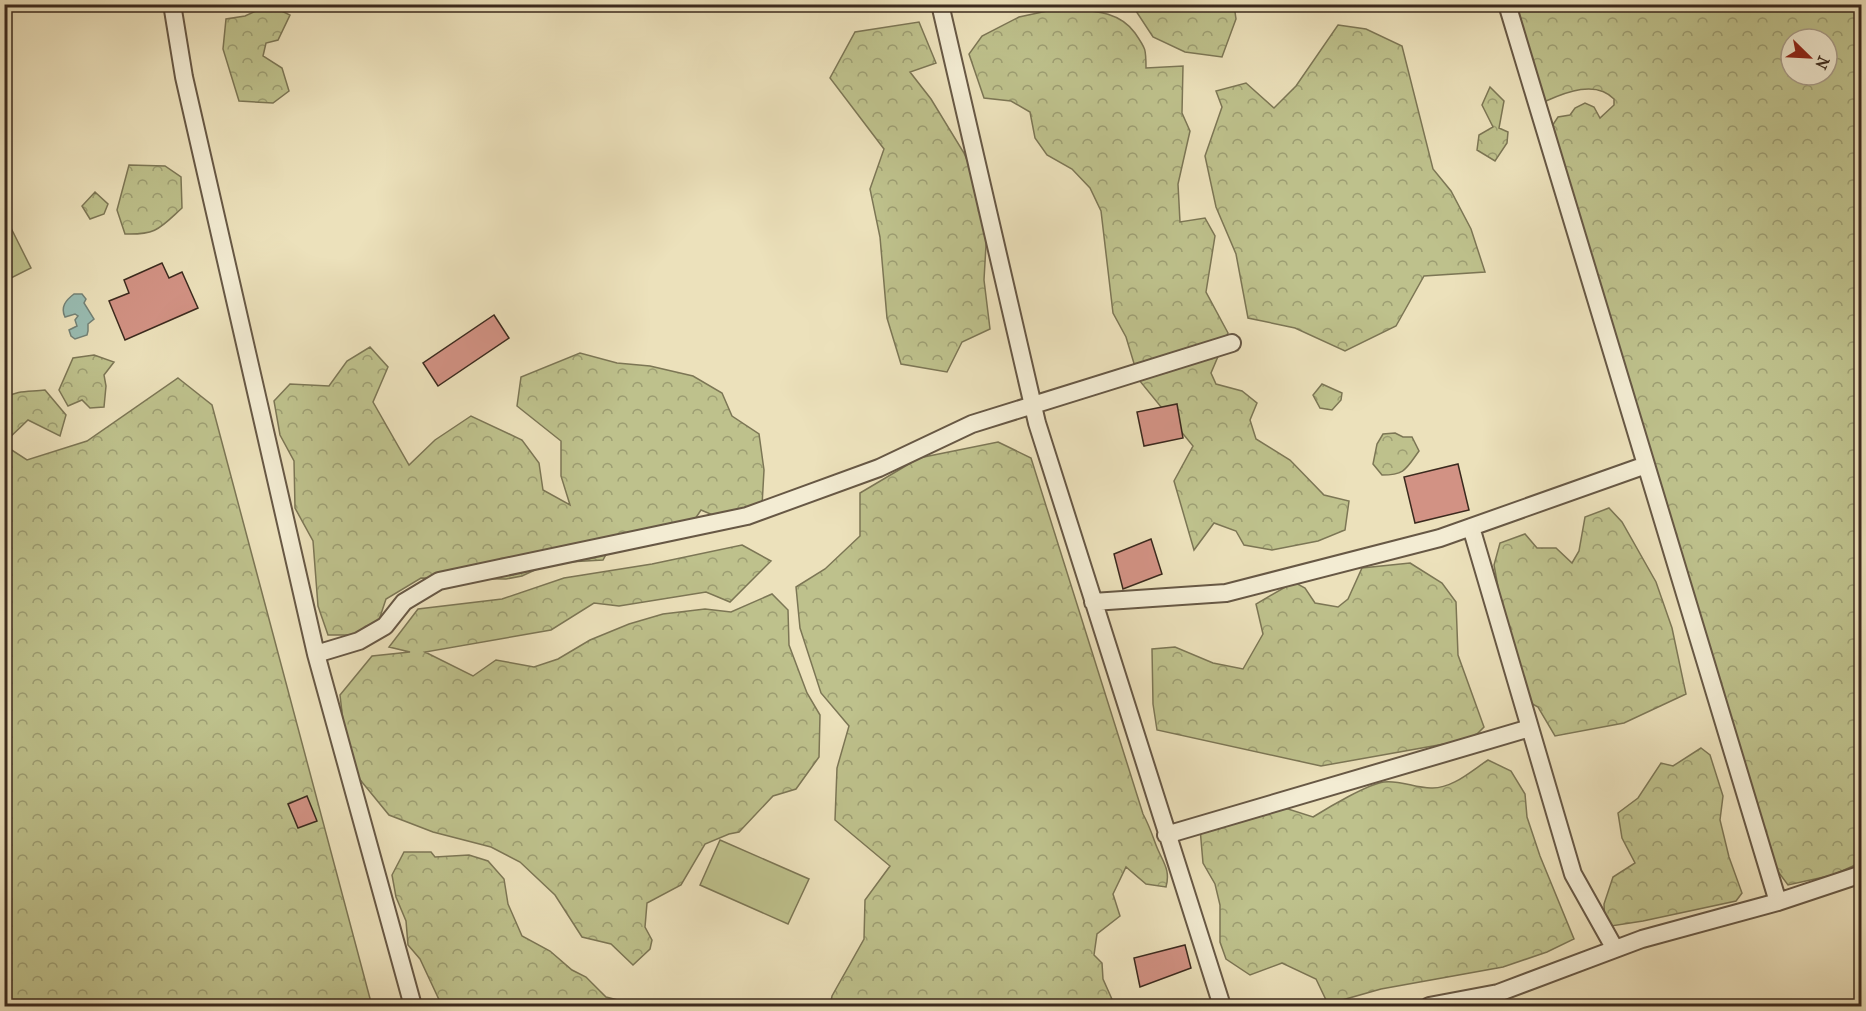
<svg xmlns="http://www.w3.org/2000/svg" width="1866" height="1011" viewBox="0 0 1866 1011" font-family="'IM FELL French Canon',serif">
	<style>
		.grass { fill: #bec18c; stroke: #7c7655; stroke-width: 1.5 }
		.forest { fill: url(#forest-crowns); stroke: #7c7655; stroke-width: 1.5; fill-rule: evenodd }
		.water { fill: #99bdb3; stroke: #738277; stroke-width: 1.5 }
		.building { fill: #d29284; stroke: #3b2a1e; stroke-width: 1.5 }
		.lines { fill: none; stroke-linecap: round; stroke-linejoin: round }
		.street-casing { stroke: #675845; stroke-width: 20 }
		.street { stroke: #f3ecd3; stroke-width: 16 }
	</style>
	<defs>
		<pattern id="forest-crowns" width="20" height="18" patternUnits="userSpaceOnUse" patternTransform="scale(1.5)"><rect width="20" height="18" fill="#bec18c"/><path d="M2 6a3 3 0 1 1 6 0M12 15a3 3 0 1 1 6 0" fill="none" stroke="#9c9d72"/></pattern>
	</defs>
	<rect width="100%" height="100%" fill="#ece1bb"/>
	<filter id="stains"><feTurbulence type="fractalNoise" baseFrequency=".00333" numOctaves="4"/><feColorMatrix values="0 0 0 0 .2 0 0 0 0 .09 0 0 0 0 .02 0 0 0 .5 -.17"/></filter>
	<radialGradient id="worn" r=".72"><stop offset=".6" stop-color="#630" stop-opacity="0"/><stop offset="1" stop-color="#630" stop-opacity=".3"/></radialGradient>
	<!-- grass -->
	<path class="grass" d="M11,228L31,268L5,281V232Z
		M720,840L809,879L788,924L700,885Z"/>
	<!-- forest -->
	<path class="forest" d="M1134,4L1234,5L1236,19L1222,57L1185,52L1153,37L1134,8Z
		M269,5L290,15L278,40L266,43L263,56L282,68L289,91L273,103L239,101L223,49L226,19L245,16Z
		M1507,5H1861L1862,862L1833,875L1788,885L1771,862L1552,126L1558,117L1570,115L1575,108L1585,103L1594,107L1600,118L1614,105V99C1596,80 1566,92 1546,101L1537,88ZM1791,39H1827V75H1791Z
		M1061,8C1088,11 1118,9 1135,33C1146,49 1146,49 1146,68L1183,66L1182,113L1190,131L1178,184L1180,222L1205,218L1215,236L1206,292L1228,333L1211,373L1216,384L1242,391L1257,403L1250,420L1256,439L1290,460L1324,495L1349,501L1345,530L1318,541L1272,550L1244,545L1236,531L1214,523L1194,550L1174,481L1193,446L1139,380L1126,337L1113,313L1101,211L1090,188L1072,169L1047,155L1035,138L1030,112L1011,101L984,98L969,54L982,36L1019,17Z
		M919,22L936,63L910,72L931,99L964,153L988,210L984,280L990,329L962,342L947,372L901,364L887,318L880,237L870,189L884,149L830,78L855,32Z
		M1338,25L1366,29L1402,46L1433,169L1451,191L1471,229L1485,272L1424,276L1396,326L1345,351L1295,328L1248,318L1236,254L1216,207L1205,156L1222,107L1216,91L1246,83L1274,108L1296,86Z
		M1490,87L1504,101L1499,128L1508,132L1507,143L1495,161L1477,150L1479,135L1493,127L1482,105Z
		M129,165L165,166L181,177L182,208C160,228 157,235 125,234L117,210Z
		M95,192L108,204L104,214L90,219L82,206Z
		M370,347L388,367L373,402L409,465L435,440L471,416L522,440L539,463L543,490L570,505L561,476V441L517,406L521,377L580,353L617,363L650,366L693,376L722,393L732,416L759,434L764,470L762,506L722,519L701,510L685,534L616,536L603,560L550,563L522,576L506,579L421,578L386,599L374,635H328L318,606L313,541L295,508L294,461L280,435L274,401L290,384L329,386L347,361Z
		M94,355L114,362L104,375L106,386L104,407L90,408L82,400L68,406L59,390L73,358Z
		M178,378L212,405L372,1006H5L4,445L27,460L87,441Z
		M1322,384L1342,393L1341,400L1332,410L1320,408L1313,395Z
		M45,390L66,415L60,436L28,420L5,442V398C17,390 30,392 45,390Z
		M1395,433L1403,437H1412L1419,451C1406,469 1405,475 1382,475L1373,464L1377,444L1383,434Z
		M998,442L1031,458L1143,814C1149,825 1152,834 1156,845C1162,861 1171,869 1166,887L1146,884L1126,867L1113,894L1120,916L1097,934L1094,955L1102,963L1103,979L1115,1006H830L832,996L864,939L865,900L890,866L835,820L837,768L849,726L821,693L800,628L796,587L825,569L860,536V493L919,458Z
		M1609,508L1622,522L1656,582L1672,628L1686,694L1624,723L1555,736L1538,707L1511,692L1501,603L1494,565L1500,543L1525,534L1537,548H1556L1572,563L1579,551L1585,517Z
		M742,545L771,561L730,602L706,592L619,606L594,603L551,630L425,652L473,676L496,660L534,667L558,659L590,640L629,624L663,614L705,609L731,612L772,594L788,610L789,645L807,693L820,715L819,757L796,789L773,796L739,832L729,834L705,844L681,885L647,903L645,927L652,940L650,949L633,965L611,944L582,937L555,895L520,862L491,847L433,832L389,815L348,765L340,695L372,656L410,652L389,647L418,609L502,599L564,578L652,564Z
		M1410,563L1442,583L1456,602L1458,655L1484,727L1472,739L1321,766L1157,730L1153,704L1152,649L1175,647L1213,663L1243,669L1263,634L1256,604L1294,582L1305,588L1315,603L1338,607L1348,599L1362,568Z
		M1701,748L1710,755L1723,796L1720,820L1729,857L1742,893L1736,901L1643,921L1605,927L1604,904L1613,877L1635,863L1622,838L1618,813L1638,798L1661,763L1673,766Z
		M1488,760L1511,771L1525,794L1527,817L1540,856L1574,939L1547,952L1503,967L1381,989L1328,1004L1316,979L1282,963L1250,975L1226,959L1220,942V905L1215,884L1203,863L1200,828L1285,808L1313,817C1329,807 1368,784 1384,782C1400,780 1415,788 1431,788C1452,789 1471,771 1488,760Z
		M404,852H431L435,857L469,855L488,861L504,879L508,904L522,936L550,951L572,970L586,977L606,997L641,1006H442L420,959L408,945L406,921L396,897L392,875Z"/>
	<!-- water -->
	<path class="water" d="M74,294H82L86,299L84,303L94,319L88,324V331L87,335L75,339L71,336L69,330L77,326L75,320L78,316L75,314L65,317C60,307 66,300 74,294Z"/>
	<!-- building -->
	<path class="building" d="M162,263L169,278L182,272L198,308L125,340L109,301L129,293L124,280Z
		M494,315L509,338L438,386L423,363Z
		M1177,404L1183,438L1144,446L1137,412Z
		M1458,464L1469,510L1415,523L1404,477Z
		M1151,539L1162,574L1123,589L1114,554Z
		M307,796L317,821L298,828L288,804Z
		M1185,945L1191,968L1140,987L1134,958Z"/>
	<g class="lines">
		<!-- street casing -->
		<g class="street-casing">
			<path id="street" d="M172,4L184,77L316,654L413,1006
				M940,4L1037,423L1222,1006
				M1507,4L1778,902
				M1471,527L1573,874L1615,949
				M1093,602L1226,593L1440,538L1646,465
				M316,654L359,641L385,626L404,602L439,581L747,516L879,468L972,424L1232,343
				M1166,835L1530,728
				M1429,1006L1498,993L1642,939L1778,902L1862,874"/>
		</g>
		<!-- street -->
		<use href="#street" class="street"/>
	</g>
	<!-- margin -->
	<rect width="1866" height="1011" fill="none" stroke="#ece1bb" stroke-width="24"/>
	<rect x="6" y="6" width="1854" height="999" fill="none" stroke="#3b2a1e" stroke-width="3"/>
	<rect x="12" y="12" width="1842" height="987" fill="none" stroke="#3b2a1e" stroke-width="1.5"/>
	<!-- north arrow -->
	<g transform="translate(1809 57) rotate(114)"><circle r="28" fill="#f3ecd3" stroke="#a99e8b" stroke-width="1.5"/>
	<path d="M0-4.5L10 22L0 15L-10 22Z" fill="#8f2418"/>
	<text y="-9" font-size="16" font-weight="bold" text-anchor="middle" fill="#3b2a1e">N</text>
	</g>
	<rect width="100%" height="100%" filter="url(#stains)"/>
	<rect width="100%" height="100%" fill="url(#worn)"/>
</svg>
